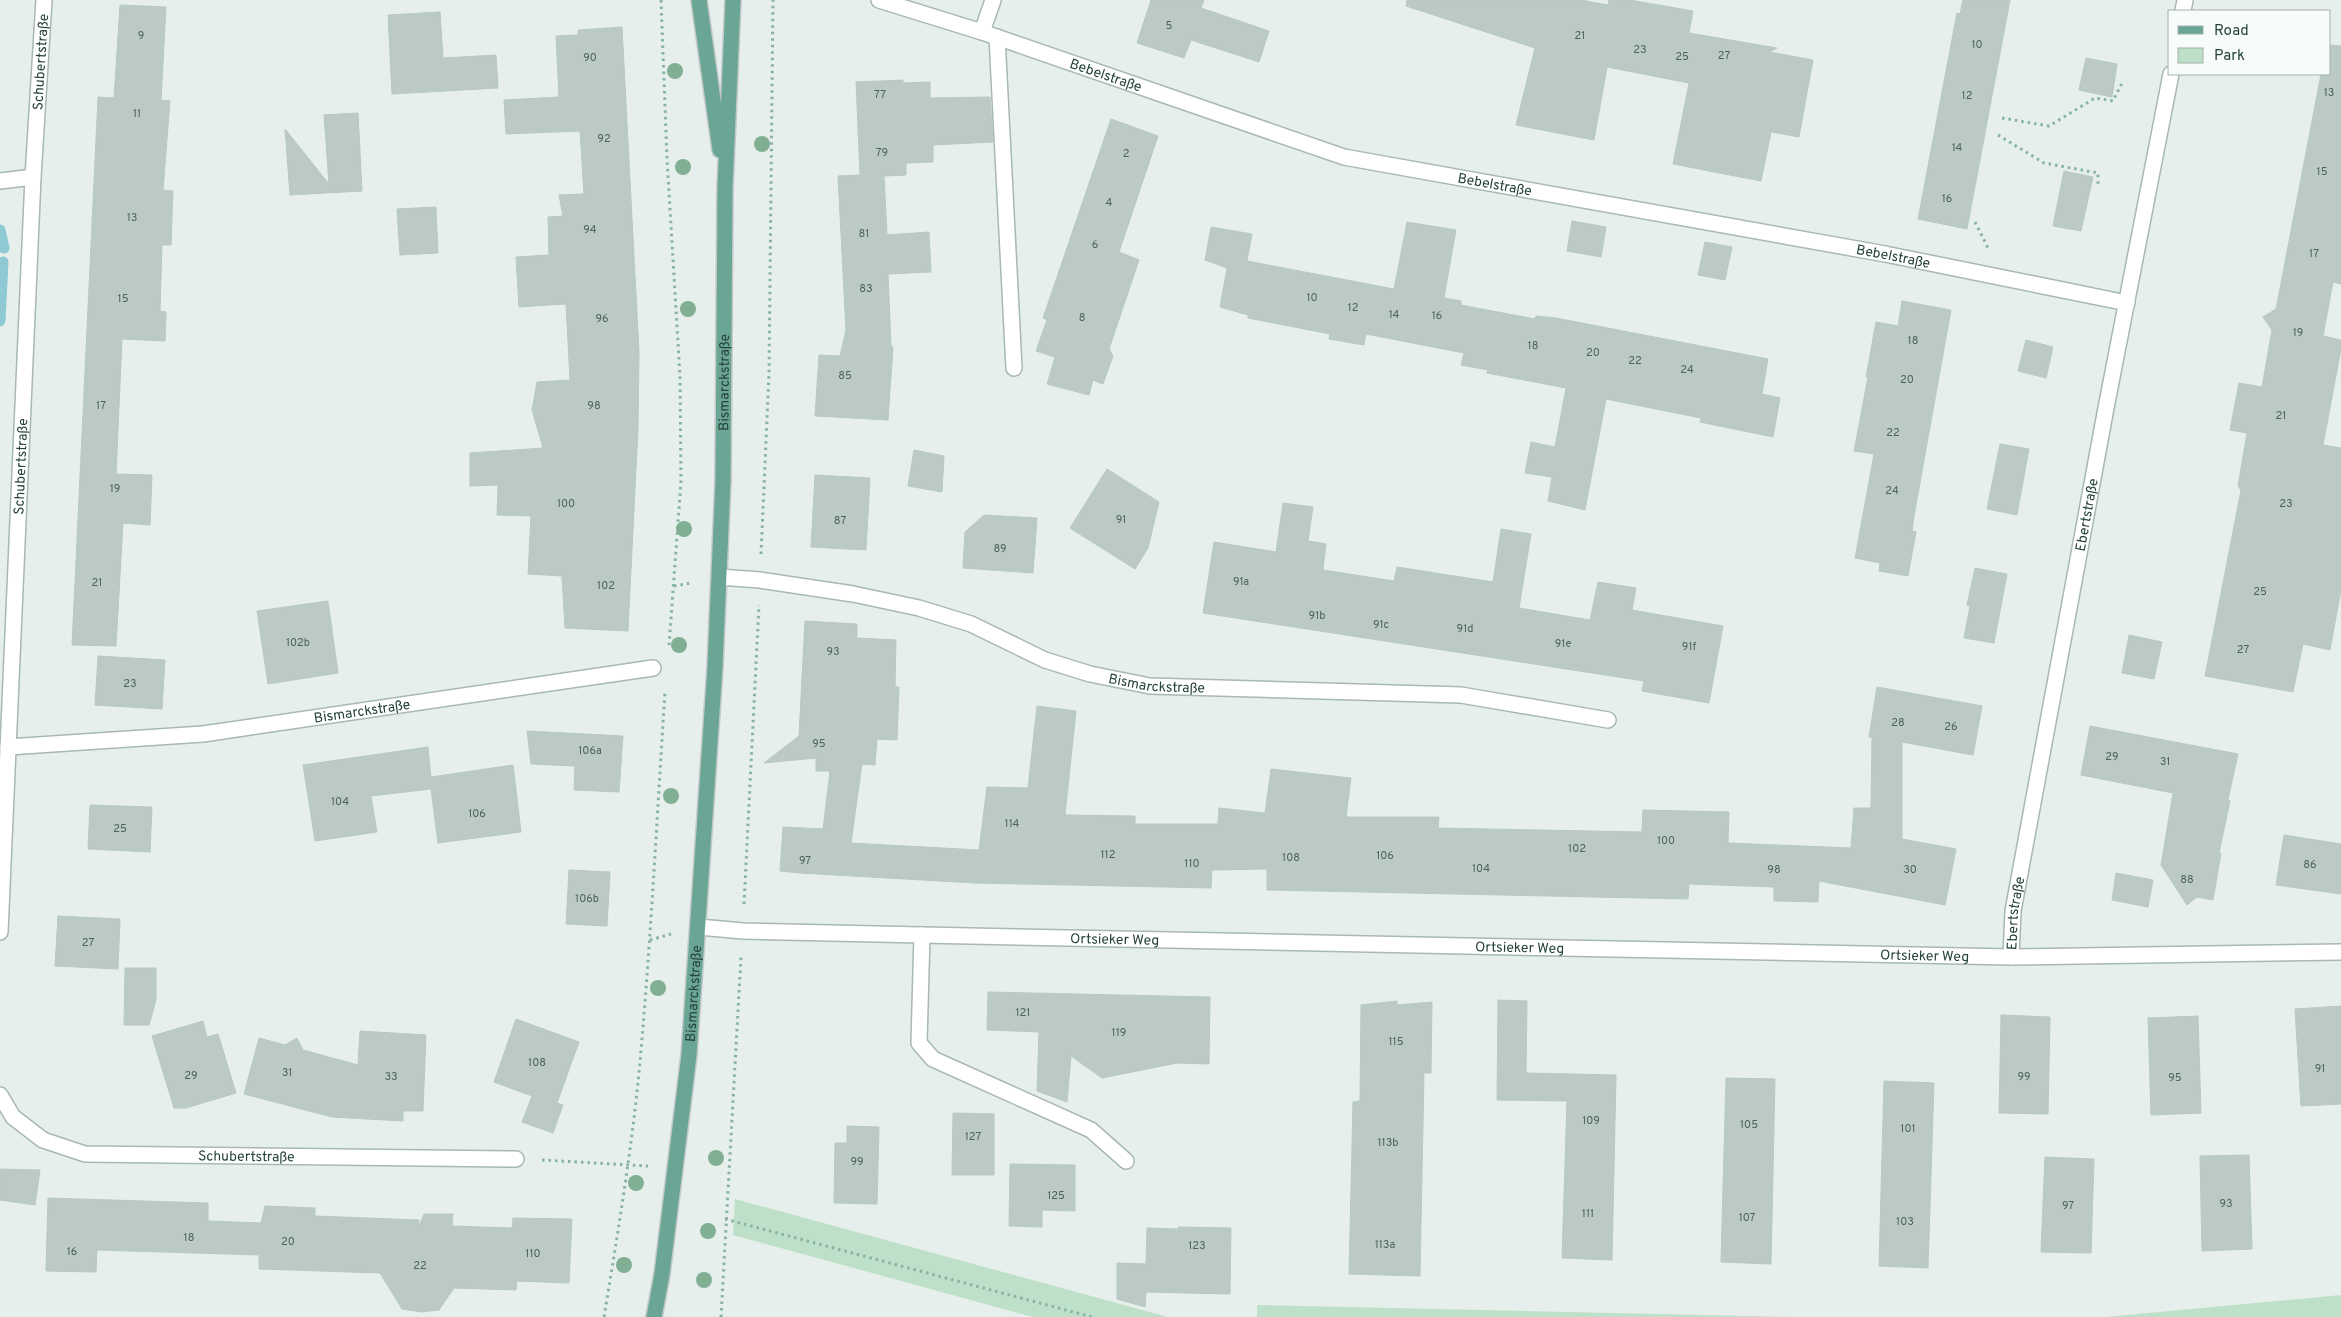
<svg xmlns="http://www.w3.org/2000/svg" width="2341" height="1317" viewBox="0 0 2341 1317" font-family="Overpass,sans-serif">
	<style>
		.green { fill: #bfe0c8 }
		.lines { fill: none; stroke-linecap: round; stroke-linejoin: round }
		.stream { stroke: #8ec9d4; stroke-width: 11 }
		.building { fill: #bbcac4; stroke: #b8c9c2 }
		.minor-casing { stroke: #a8b8b2; stroke-width: 18 }
		.major-casing { stroke: #c2cac8; stroke-width: 18 }
		.path { stroke: #86b3a5; stroke-width: 3; stroke-dasharray: 2.5 4; stroke-linecap: butt }
		.minor { stroke: #fff; stroke-width: 15 }
		.major { stroke: #6aa596; stroke-width: 15 }
		.tree { fill: #80af93 }
		.labels { text-anchor: middle; stroke-width: 4; stroke-linejoin: round; paint-order: stroke }
		.number-label { font-size: 11px; fill: #4a645c }
		.street-label { font-size: 14px; fill: #24423a; stroke: #f7fbf9 }
	</style>
	<rect width="100%" height="100%" fill="#e6efeb"/>
	<!-- green -->
	<path class="green" d="M735,1199L1168,1317H1033L733,1235Z
		M2341,1295V1317H2105Z
		M1257,1305L1790,1317H1257Z"/>
	<g class="lines">
		<!-- stream -->
		<path class="stream" d="M0,230L4,248
			M0,321L3,262"/>
	</g>
	<!-- building -->
	<path class="building" d="M1151,0H1204L1201,8L1269,31L1259,62L1191,40L1184,58L1137,43Z
		M1407,0H1581L1608,5L1609,0H1630L1693,11L1689,33L1777,48L1770,52L1813,60L1799,137L1771,132L1761,181L1673,164L1689,83L1607,67L1594,140L1516,125L1535,48L1406,6Z
		M1963,0H2010L1967,229L1918,219L1957,13L1960,14Z
		M120,5L166,7L161,100L170,101L163,190L173,191L171,245H162L160,311L166,312L165,341L122,339L116,474L152,475L150,525L123,523L116,646L72,645L98,97L114,98Z
		M440,12L443,58L496,55L498,88L392,94L388,15Z
		M622,27L639,352L638,429L628,631L565,628L562,576L528,574L531,516L497,515L498,485L470,486V453L543,448L532,410L537,382L570,380L566,304L519,307L516,257L549,255L548,217L563,216L559,195L584,194L580,131L506,134L504,100L559,97L556,36L578,35V30Z
		M2330,45L2341,46V284L2333,282L2323,336L2341,340V349L2323,445L2341,448V590L2330,650L2303,644L2293,692L2205,676L2241,490L2238,486L2247,433L2230,430L2239,383L2262,387L2272,330L2263,317L2276,309L2321,74H2330Z
		M2086,58L2117,64L2112,97L2079,90Z
		M903,80V83L930,82V98L990,97L993,142L933,145V162L906,163V175L884,176L887,235L929,232L931,272L888,274L891,346L893,347L888,420L815,416L819,355L840,356L846,330L838,176L860,175L856,82Z
		M358,113L362,191L290,195L285,129L329,184L324,115Z
		M1111,119L1158,136L1119,252L1139,260L1109,349L1113,356L1103,384L1093,380L1089,395L1047,384L1055,357L1036,351L1047,320L1043,318Z
		M2064,171L2093,177L2081,231L2053,226Z
		M436,207L438,253L400,255L397,209Z
		M1572,221L1606,227L1601,257L1567,251Z
		M1407,222L1456,230L1444,298L1461,301V305L1535,319L1536,316L1556,318L1768,359L1762,394L1780,398L1773,437L1700,422L1701,418L1606,399L1585,510L1548,501L1552,477L1525,473L1531,442L1555,447L1566,388L1487,373L1488,370L1461,365L1464,353L1366,334L1364,345L1329,339L1330,334L1248,318V315L1220,307L1227,268L1205,260L1211,227L1252,234L1247,261L1394,289Z
		M1705,242L1732,247L1725,280L1698,275Z
		M1902,301L1951,310L1914,516L1912,531L1916,532L1908,576L1879,571L1880,563L1855,558L1874,454L1854,451L1868,377H1866L1876,322L1898,326Z
		M2026,340L2053,347L2046,378L2018,371Z
		M2000,444L2029,449L2017,515L1987,509Z
		M914,450L944,456L942,492L908,486Z
		M1107,469L1159,502L1148,548L1135,569L1070,528Z
		M815,475L870,478L866,550L811,547Z
		M1283,503L1313,507L1308,541L1326,544L1323,570L1394,581L1397,567L1493,582L1501,529L1531,534L1519,608L1590,620L1598,582L1636,588L1632,610L1723,626L1709,703L1642,691L1644,681L1203,613L1214,542L1276,552Z
		M984,515L1037,518L1033,573L963,568L965,532Z
		M1975,568L2007,574L1994,643L1964,638L1970,606L1967,605Z
		M328,601L338,673L268,684L257,611Z
		M805,621L857,624V638L896,640L895,687H899L897,740L877,739L875,765L862,764L851,843L979,850L987,787L1028,788L1037,706L1076,711L1065,815L1135,816V824H1218L1219,808L1265,813L1271,769L1351,778L1346,817H1439L1438,828L1642,832L1643,810L1729,812L1728,843L1851,848L1854,808H1871L1872,737H1869L1877,687L1982,706L1973,755L1902,742V839L1956,849L1945,905L1819,881L1818,902L1774,901V887L1689,884L1688,899L1267,890V869L1212,870L1211,888L975,883L800,873L780,871L783,827L823,829L830,771H816V758L764,763L799,736Z
		M2129,635L2162,642L2154,679L2122,673Z
		M98,656L165,660L162,709L95,705Z
		M2090,726L2238,754L2228,800L2230,801L2219,853H2221L2213,900L2197,897L2187,905L2161,865L2173,793L2081,775Z
		M527,731L623,736L619,792L574,790L575,766L531,764Z
		M428,747L431,777L513,765L521,832L438,843L431,789L371,796L377,832L315,841L303,765Z
		M90,805L152,807L150,852L88,849Z
		M2284,835L2341,844V894L2276,885Z
		M569,870L610,872L607,926L566,924Z
		M2116,873L2153,880L2148,907L2112,900Z
		M58,916L120,919L118,969L55,966Z
		M125,968H156V1000L149,1025H124Z
		M988,992L1210,997L1209,1064L1177,1063L1102,1078L1071,1056L1067,1102L1037,1091L1039,1032L987,1030Z
		M1498,1000L1527,1001L1526,1073L1616,1075L1612,1260L1562,1258L1567,1101L1497,1100Z
		M1397,1001V1005L1432,1002L1431,1073H1424L1420,1276L1349,1274L1353,1102L1360,1101L1361,1005Z
		M2341,1006V1104L2301,1106L2295,1009Z
		M2001,1015L2050,1017L2048,1114L1999,1113Z
		M2198,1016L2201,1113L2151,1115L2148,1018Z
		M516,1019L579,1042L557,1103L563,1105L553,1133L522,1122L532,1096L494,1082Z
		M203,1021L207,1037L218,1034L236,1093L186,1108H174L152,1036Z
		M360,1031L426,1035L423,1111H403V1121L332,1117L244,1094L259,1038L285,1045L297,1038L303,1050L358,1065Z
		M1726,1078L1775,1079L1771,1264L1721,1262Z
		M1884,1081L1934,1083L1928,1268L1879,1266Z
		M953,1113L994,1114V1175H952Z
		M847,1126L879,1127L877,1204L834,1203L835,1143H847Z
		M2249,1155L2252,1249L2202,1251L2200,1156Z
		M2045,1157L2094,1159L2091,1253L2041,1252Z
		M1010,1164L1075,1165V1211L1042,1210V1227L1009,1226Z
		M0,1169L40,1170L35,1205L0,1200Z
		M48,1198L208,1203V1221L261,1223L265,1206L315,1208V1216L419,1220L418,1229L424,1214H453L452,1226L512,1228L513,1218L572,1219L569,1283L517,1281L516,1290L454,1288L439,1310L421,1312L402,1309L380,1273L259,1269V1255L97,1250L96,1272L46,1271Z
		M1178,1227L1231,1228L1230,1294L1146,1292L1145,1307L1117,1299V1263L1146,1264L1147,1228L1178,1229Z"/>
	<g class="lines">
		<!-- minor casing -->
		<g class="minor-casing">
			<g id="minor">
				<path id="s1" d="M879,0L982,32L1344,157L1885,254L2127,303"/>
				<path d="M2183,11L2185,0"/>
				<path d="M982,32L993,0"/>
				<path d="M997,37L1014,368"/>
				<path d="M0,181L33,177"/>
				<path id="s2" d="M719,577L760,580L853,594L919,608L971,624L1045,660L1090,674L1150,686L1461,695L1608,720"/>
				<path id="s3" d="M8,747L203,734L653,668"/>
				<path id="s4" d="M699,927L743,931L922,935L2011,957L2341,952"/>
				<path id="s5" d="M0,932L33,177L44,0"/>
				<path d="M922,935L919,1043L933,1059L1091,1130L1126,1161"/>
				<path id="s6" d="M2011,957L2013,911L2106,408L2171,74"/>
				<path id="s7" d="M0,1095L13,1117L43,1140L85,1154L516,1159"/>
			</g>
		</g>
		<!-- major casing -->
		<g class="major-casing">
			<g id="major">
				<path d="M699,0L720,150"/>
				<path id="s8" d="M654,1317L662,1274L689,1055L715,667L723,481L725,188L733,0"/>
			</g>
		</g>
		<!-- path -->
		<path class="path" d="M661,0L667,159L680,376L681,481L669,646
			M2002,118L2049,126L2095,98L2113,101L2122,83
			M1998,135L2044,163L2098,173V184
			M1975,222L1988,248
			M761,554L769,374L773,0
			M674,586L691,583
			M744,904L759,605
			M650,940L671,934
			M542,1160L648,1166
			M725,1219L1092,1317
			M604,1317C618,1232 632,1148 640,1062C651,939 657,815 665,692
			M721,1317L741,957"/>
		<!-- minor -->
		<use href="#minor" class="minor"/>
		<!-- major -->
		<use href="#major" class="major"/>
	</g>
	<!-- trees -->
	<g class="tree">
		<circle cx="675" cy="71" r="8"/>
		<circle cx="762" cy="144" r="8"/>
		<circle cx="683" cy="167" r="8"/>
		<circle cx="688" cy="309" r="8"/>
		<circle cx="684" cy="529" r="8"/>
		<circle cx="679" cy="645" r="8"/>
		<circle cx="671" cy="796" r="8"/>
		<circle cx="658" cy="988" r="8"/>
		<circle cx="716" cy="1158" r="8"/>
		<circle cx="636" cy="1183" r="8"/>
		<circle cx="708" cy="1231" r="8"/>
		<circle cx="624" cy="1265" r="8"/>
		<circle cx="704" cy="1280" r="8"/>
	</g>
	<g class="labels">
		<!-- number labels -->
		<g class="number-label">
			<text x="1169" y="29">5</text>
			<text x="141" y="39">9</text>
			<text x="1580" y="39">21</text>
			<text x="1977" y="48">10</text>
			<text x="1640" y="53">23</text>
			<text x="1724" y="59">27</text>
			<text x="1682" y="60">25</text>
			<text x="590" y="61">90</text>
			<text x="2329" y="96">13</text>
			<text x="880" y="98">77</text>
			<text x="1967" y="99">12</text>
			<text x="137" y="117">11</text>
			<text x="604" y="142">92</text>
			<text x="1957" y="151">14</text>
			<text x="882" y="156">79</text>
			<text x="1126" y="157">2</text>
			<text x="2322" y="175">15</text>
			<text x="1947" y="202">16</text>
			<text x="1109" y="206">4</text>
			<text x="132" y="221">13</text>
			<text x="590" y="233">94</text>
			<text x="864" y="237">81</text>
			<text x="1095" y="248">6</text>
			<text x="2314" y="257">17</text>
			<text x="866" y="292">83</text>
			<text x="1312" y="301">10</text>
			<text x="123" y="302">15</text>
			<text x="1353" y="311">12</text>
			<text x="1394" y="318">14</text>
			<text x="1437" y="319">16</text>
			<text x="1082" y="321">8</text>
			<text x="602" y="322">96</text>
			<text x="2298" y="336">19</text>
			<text x="1913" y="344">18</text>
			<text x="1533" y="349">18</text>
			<text x="1593" y="356">20</text>
			<text x="1635" y="364">22</text>
			<text x="1687" y="373">24</text>
			<text x="845" y="379">85</text>
			<text x="1907" y="383">20</text>
			<text x="101" y="409">17</text>
			<text x="594" y="409">98</text>
			<text x="2281" y="419">21</text>
			<text x="1893" y="436">22</text>
			<text x="115" y="492">19</text>
			<text x="1892" y="494">24</text>
			<text x="566" y="507">100</text>
			<text x="2286" y="507">23</text>
			<text x="1121" y="523">91</text>
			<text x="840" y="524">87</text>
			<text x="1000" y="552">89</text>
			<text x="1241" y="585">91a</text>
			<text x="97" y="586">21</text>
			<text x="606" y="589">102</text>
			<text x="2260" y="595">25</text>
			<text x="1317" y="619">91b</text>
			<text x="1381" y="628">91c</text>
			<text x="1465" y="632">91d</text>
			<text x="298" y="646">102b</text>
			<text x="1563" y="647">91e</text>
			<text x="1689" y="650">91f</text>
			<text x="2243" y="653">27</text>
			<text x="833" y="655">93</text>
			<text x="130" y="687">23</text>
			<text x="1898" y="726">28</text>
			<text x="1951" y="730">26</text>
			<text x="819" y="747">95</text>
			<text x="590" y="754">106a</text>
			<text x="2112" y="760">29</text>
			<text x="2165" y="765">31</text>
			<text x="340" y="805">104</text>
			<text x="477" y="817">106</text>
			<text x="1012" y="827">114</text>
			<text x="120" y="832">25</text>
			<text x="1666" y="844">100</text>
			<text x="1577" y="852">102</text>
			<text x="1108" y="858">112</text>
			<text x="1385" y="859">106</text>
			<text x="1291" y="861">108</text>
			<text x="805" y="864">97</text>
			<text x="1192" y="867">110</text>
			<text x="2310" y="868">86</text>
			<text x="1481" y="872">104</text>
			<text x="1774" y="873">98</text>
			<text x="1910" y="873">30</text>
			<text x="2187" y="883">88</text>
			<text x="587" y="902">106b</text>
			<text x="88" y="946">27</text>
			<text x="1023" y="1016">121</text>
			<text x="1119" y="1036">119</text>
			<text x="1396" y="1045">115</text>
			<text x="537" y="1066">108</text>
			<text x="2320" y="1072">91</text>
			<text x="287" y="1076">31</text>
			<text x="191" y="1079">29</text>
			<text x="391" y="1080">33</text>
			<text x="2024" y="1080">99</text>
			<text x="2175" y="1081">95</text>
			<text x="1591" y="1124">109</text>
			<text x="1749" y="1128">105</text>
			<text x="1908" y="1132">101</text>
			<text x="973" y="1140">127</text>
			<text x="1388" y="1146">113b</text>
			<text x="857" y="1165">99</text>
			<text x="1056" y="1199">125</text>
			<text x="2226" y="1207">93</text>
			<text x="2068" y="1209">97</text>
			<text x="1588" y="1217">111</text>
			<text x="1747" y="1221">107</text>
			<text x="1905" y="1225">103</text>
			<text x="189" y="1241">18</text>
			<text x="288" y="1245">20</text>
			<text x="1385" y="1248">113a</text>
			<text x="1197" y="1249">123</text>
			<text x="72" y="1255">16</text>
			<text x="533" y="1257">110</text>
			<text x="420" y="1269">22</text>
		</g>
		<!-- street labels -->
		<g class="street-label">
			<text dy="5" stroke="none"><textPath href="#s5" startOffset="871">Schubertstraße</textPath></text>
			<text dy="5" stroke="none"><textPath href="#s1" startOffset="239">Bebelstraße</textPath></text>
			<text dy="5" stroke="none"><textPath href="#s1" startOffset="644">Bebelstraße</textPath></text>
			<text dy="5" stroke="none"><textPath href="#s1" startOffset="1049">Bebelstraße</textPath></text>
			<text dy="5" stroke="none"><textPath href="#s8" startOffset="938">Bismarckstraße</textPath></text>
			<text dy="5" stroke="none"><textPath href="#s5" startOffset="466">Schubertstraße</textPath></text>
			<text dy="5" stroke="none"><textPath href="#s6" startOffset="449">Ebertstraße</textPath></text>
			<text dy="5" stroke="none"><textPath href="#s2" startOffset="454">Bismarckstraße</textPath></text>
			<text dy="5" stroke="none"><textPath href="#s3" startOffset="356">Bismarckstraße</textPath></text>
			<text dy="5" stroke="none"><textPath href="#s6" startOffset="44">Ebertstraße</textPath></text>
			<text dy="5" stroke="none"><textPath href="#s4" startOffset="416">Ortsieker Weg</textPath></text>
			<text dy="5" stroke="none"><textPath href="#s4" startOffset="821">Ortsieker Weg</textPath></text>
			<text dy="5" stroke="none"><textPath href="#s4" startOffset="1226">Ortsieker Weg</textPath></text>
			<text dy="5" stroke="none"><textPath href="#s8" startOffset="326">Bismarckstraße</textPath></text>
			<text dy="5" stroke="none"><textPath href="#s7" startOffset="269">Schubertstraße</textPath></text>
		</g>
	</g>
	<!-- legend -->
	<rect x="2168" y="10" width="162" height="65" fill="#f7fbf9" stroke="#a3b1ad"/>
	<rect x="2178" y="26" width="25" height="8" fill="#6aa596" stroke="#a3b1ad"/>
	<text x="2214" y="35" font-size="15" fill="#24423a">Road</text>
	<rect x="2178" y="48" width="25" height="15" fill="#bfe0c8" stroke="#a3b1ad"/>
	<text x="2214" y="60" font-size="15" fill="#24423a">Park</text>
</svg>
